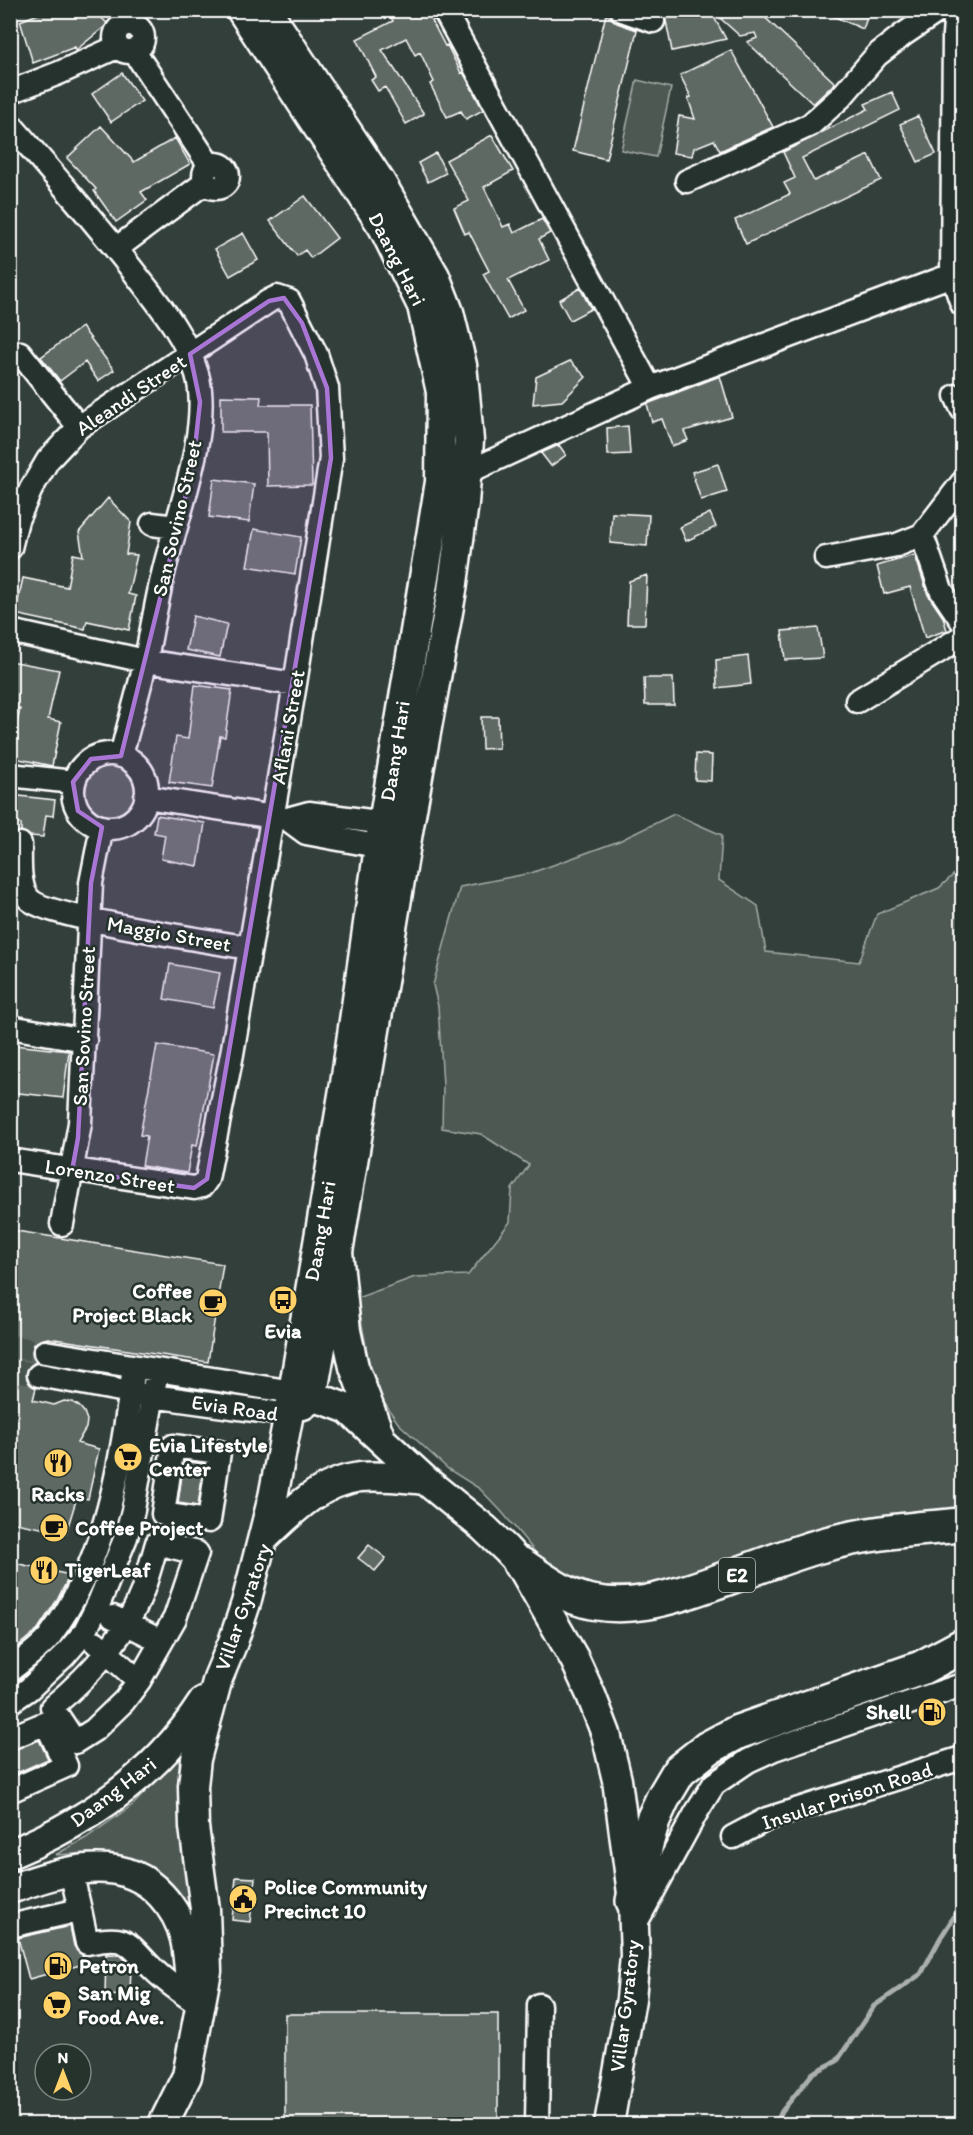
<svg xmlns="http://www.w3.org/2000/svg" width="973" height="2135" viewBox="0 0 973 2135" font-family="Itim,sans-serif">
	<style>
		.green { fill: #4d5853; stroke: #a6aca9; stroke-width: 1.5 }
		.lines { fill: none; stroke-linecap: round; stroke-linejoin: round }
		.stream { stroke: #abb0ae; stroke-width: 5 }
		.building { fill: #5f6964; stroke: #fff; stroke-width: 1.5 }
		.minor-tunnel { stroke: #47524e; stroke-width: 22; stroke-dasharray: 22 11; stroke-linecap: butt }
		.minor-casing { stroke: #fff; stroke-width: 27 }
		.major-casing { stroke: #fff; stroke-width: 33 }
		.highway-casing { stroke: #fff; stroke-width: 38 }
		.minor { stroke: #26332d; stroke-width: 22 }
		.major { stroke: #26332d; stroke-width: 28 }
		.highway { stroke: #26332d; stroke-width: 33 }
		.marked { fill: #a976d5; fill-opacity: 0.2; stroke: #a976d5; stroke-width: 4.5; stroke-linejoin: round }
		.labels { text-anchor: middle; stroke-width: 5; stroke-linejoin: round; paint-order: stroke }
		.shield { fill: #26332d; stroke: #bec2c0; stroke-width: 1.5 }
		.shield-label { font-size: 20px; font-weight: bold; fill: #fff }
		.street-label { font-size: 21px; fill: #fff; stroke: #26332d }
		.poi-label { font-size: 21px; font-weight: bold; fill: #fff; stroke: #26332d; text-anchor: start }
	</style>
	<rect width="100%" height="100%" fill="#333f3a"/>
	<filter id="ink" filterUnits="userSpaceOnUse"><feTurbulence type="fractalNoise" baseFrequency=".0167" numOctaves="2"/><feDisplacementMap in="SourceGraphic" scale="12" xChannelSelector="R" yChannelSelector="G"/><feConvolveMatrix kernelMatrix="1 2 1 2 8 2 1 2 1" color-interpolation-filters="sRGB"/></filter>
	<g filter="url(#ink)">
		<!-- green -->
		<path class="green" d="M637,80L671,88L656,157L621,150Z
			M83 791a26 26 0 1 1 52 0a26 26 0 1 1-52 0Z
			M674,814L722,835L719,880L758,906L766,952L859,962L877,914L939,888L962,867V1507L905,1516L665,1585L597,1586L556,1569L541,1559L501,1511L480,1489L448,1469L398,1423L383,1401L371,1373L357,1298L415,1277L468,1275L510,1222L512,1189L529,1165L481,1134L442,1128L443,1085L438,1006L433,985L460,887L531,873L619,841Z
			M176,1759L180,1764L178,1796L193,1924L113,1856L90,1853L55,1855L86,1838L134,1804Z"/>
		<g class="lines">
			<!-- stream -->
			<path class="stream" d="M776,2124L782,2111L813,2073L837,2061L874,2006L921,1974L941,1937L962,1904"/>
		</g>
		<!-- building -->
		<path class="building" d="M61,10H93L108,24L76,50L75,47L33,63L20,21L46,11L48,14Z
			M387,10H431L434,20L432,21L445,46L447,45L461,73L463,72L483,110L466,119L461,111L447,117L430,84L434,82L420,52L415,55L406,38L382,50L424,114L406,124L385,87L378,91L371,80L376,77L357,39L393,21Z
			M690,10H710L726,39L672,51L665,16L675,13L677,17Z
			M729,10H757L835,83L813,104L747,42L757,38L755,33L740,36L721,19Z
			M819,10H870L863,29Z
			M606,14L617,23L637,30L606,159L573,151Z
			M731,50L773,127L720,151L714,140L694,148L692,156L673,153L679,116L695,119L688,98L691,97L680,75Z
			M122,73L142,101L111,122L92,94Z
			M892,92L900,110L802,158L814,181L869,155L881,180L746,244L735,220L790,194L784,183L795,178L783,152L868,109L865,104Z
			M918,116L936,154L918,162L900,124Z
			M101,126L134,162L175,138L190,164L141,192L147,200L116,222L94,191L96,189L67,158Z
			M492,135L513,171L484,187L503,227L510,224L514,233L542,219L550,233L539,239L549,260L508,280L524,310L508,319L483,274L489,271L469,232L465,234L454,208L469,201L446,160Z
			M436,153L446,173L428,182L418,163Z
			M305,196L337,238L311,258L305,250L297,256L270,221Z
			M243,233L258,260L230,276L215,249Z
			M580,288L591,309L570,320L559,300Z
			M82,327L114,370L98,381L85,362L60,381L41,357Z
			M570,361L586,377L562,401L533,404L536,377Z
			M720,376L732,417L684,431L688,440L672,446L662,419L652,422L647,404Z
			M221,396L261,397L260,405H310L312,485L268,486L267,432H221Z
			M628,426L630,454L608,455L607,428Z
			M559,445L566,455L551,466L541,453Z
			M718,464L727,492L701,500L692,472Z
			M214,479L254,484L249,522L209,517Z
			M108,498L131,522L126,554L137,555L128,594L136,596L129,630L87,621L85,629L15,614L23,578L67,587L73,554L83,556L79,532Z
			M612,513L649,515L647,546L610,543Z
			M710,513L716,527L686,541L680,527Z
			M254,529L301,537L295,574L247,566Z
			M915,555L928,595L943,617L947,630L925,638L910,587L884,594L877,566Z
			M647,575L645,624H627L629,581Z
			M193,616L227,624L220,657L186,650Z
			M818,628L823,658L785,660L782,631Z
			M748,656L751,684L717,688L716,660Z
			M10,661L59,670L48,719L61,722L52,766L10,757L20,709L10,707Z
			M644,678H673L674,705H645Z
			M195,685L232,690L225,737L220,736L212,788L169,782L176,737L188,739Z
			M481,717H498L499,748L482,749Z
			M696,754L712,755L711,781L695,780Z
			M10,795L55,800L53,816L46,815L43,837L30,836L21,831V824L10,823Z
			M157,815L205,823L198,866L161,859L165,835L154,833Z
			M170,964L220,973L213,1008L164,999Z
			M14,1045L69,1051L63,1098L10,1092Z
			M157,1045L214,1054L197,1146L192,1145L187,1173L142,1166L147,1136L140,1135Z
			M10,1230L223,1264L208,1362L48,1338L40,1340L34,1344L32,1350L33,1357L36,1362L29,1366L26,1373L27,1380L36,1388L33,1400L54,1405L64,1401L72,1402L79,1406L84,1412L87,1420L86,1428L77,1443L99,1449L88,1499L77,1497L66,1533L10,1522Z
			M184,1461L204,1464L198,1506L178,1503Z
			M369,1545L386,1558L375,1571L358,1558Z
			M10,1562L70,1575L57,1600L38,1629L10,1653Z
			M39,1740L48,1759L10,1776V1751Z
			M236,1877L255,1878L250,1922L232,1920Z
			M70,1926L74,1946L82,1955L84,1964L29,1979L18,1938Z
			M106,1954L120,1955L131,1965L130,1996L105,1995Z
			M285,2014H498V2123L285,2124Z"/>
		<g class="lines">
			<!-- minor-tunnel -->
			<path class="minor-tunnel" d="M10,1346L45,1352
				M10,1370L39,1375"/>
			<!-- minor casing -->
			<g class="minor-casing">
				<path id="minor" d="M444,10L650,388
					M622,10L653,21
					M956,10L954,35L952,275L962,304
					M115 38a14 14 0 1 1 28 0a14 14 0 1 1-28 0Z
					M134,51L210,166
					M10,92L59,73L117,47
					M10,124C55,176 100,227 141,281C163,309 187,340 197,374C212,426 177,517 164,570C157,599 152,629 146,659C139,691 129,723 121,756
					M204 176a12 12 0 1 1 24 0a12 12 0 1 1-24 0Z
					M687,181L810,125L841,97L877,55L904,34L938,11
					M117,248L206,182
					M20,353L79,427
					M956,396L962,409
					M466,473L650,388L952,275
					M152,524L175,527
					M922,535L941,590L962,621
					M10,548L17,520L31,489L48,460L79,427L269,301L277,297L289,301L316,354L327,388L331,458L295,684L232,1054L207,1179L202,1186L194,1188L10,1160
					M826,558L897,545L922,535L962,483
					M10,631L145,661L295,684
					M857,701L962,637
					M73 791a37 37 0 1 1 74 0a37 37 0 1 1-74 0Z
					M10,775L73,782
					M146,797L287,819L309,813L400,825
					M287,819L306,833L393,849
					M20,844C20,860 18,885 28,898C42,917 217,942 249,948
					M10,1027L85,1040
					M62,1224L80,1123L91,883L102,827
					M45,1352L293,1392
					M39,1375L152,1396L289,1415
					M173,1446L219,1452L209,1521L163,1514Z
					M157,1543L197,1553L175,1618L139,1681L124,1701L94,1730L75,1742L52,1707C88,1677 125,1637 142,1592C148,1576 152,1560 157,1543Z
					M113,1617L161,1641
					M95,1642L139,1681
					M10,1670C23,1660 39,1649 49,1637C108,1559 121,1461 134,1367
					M10,1702L29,1689L64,1656L84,1633L98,1605L126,1537L133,1510L157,1371
					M10,1738L46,1723L66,1766L10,1791
					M733,1837L767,1819L962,1758
					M80,1910L87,1943C129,1934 127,1943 154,1970C165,1981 178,1990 191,1999
					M637,1921L696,1813L714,1784L748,1761L774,1749L962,1685
					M10,1926L80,1910L71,1871
					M537,2124L539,2005"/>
			</g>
			<!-- major casing -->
			<g class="major-casing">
				<path id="major" d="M267,10L380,181L435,276L449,312L462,365L466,405L469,441L464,503L452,590L409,826L338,1252L346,1331L354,1367L381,1439
					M293,1392L327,1401L348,1409L425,1480L484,1528L506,1549L520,1564L575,1660L591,1695L606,1734L617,1780L633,1901L635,1956L631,1999L609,2124
					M303,1405L312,1398L332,1286
					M264,1538C291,1512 320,1482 360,1477C382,1475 403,1478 425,1480
					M10,1854C88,1822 157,1774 203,1702
					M10,1889C59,1872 121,1850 161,1895C173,1908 181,1922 185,1939C189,1957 189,1976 191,1994
					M163,2124L187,2076L207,1971L205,1909L194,1827L193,1786L196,1759L218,1678L233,1642L246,1603L273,1497L293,1392L345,1083L379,847L440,482L441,392L422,306L383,227L241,10"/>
			</g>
			<!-- highway casing -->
			<g class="highway-casing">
				<path id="highway" d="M520,1564C538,1576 555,1589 574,1597C623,1615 670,1598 716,1582C751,1570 787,1555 823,1545C868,1532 916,1529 962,1525
					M633,1901L646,1844L653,1820L663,1798L679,1771L708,1748L738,1732L921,1668L962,1646"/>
			</g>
			<!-- minor -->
			<use href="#minor" class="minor"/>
			<!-- major -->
			<use href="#major" class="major"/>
			<!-- highway -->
			<use href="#highway" class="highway"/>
		</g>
	</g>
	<!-- marked area -->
	<path class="marked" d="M284,298L302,323L327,388L331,458L207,1179L194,1188L72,1171L78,1138L91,883L102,827L78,811L73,782L91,759L121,756L193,466L200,402L190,354L269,301Z"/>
	<!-- icons -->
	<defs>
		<g id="bus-disc" transform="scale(1.5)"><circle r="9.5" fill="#ffd166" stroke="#26332d"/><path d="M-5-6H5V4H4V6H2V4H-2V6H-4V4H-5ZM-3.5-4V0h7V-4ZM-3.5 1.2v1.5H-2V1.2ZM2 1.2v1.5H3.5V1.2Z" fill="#111"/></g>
		<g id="cafe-disc" transform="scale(1.5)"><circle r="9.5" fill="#ffd166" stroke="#26332d"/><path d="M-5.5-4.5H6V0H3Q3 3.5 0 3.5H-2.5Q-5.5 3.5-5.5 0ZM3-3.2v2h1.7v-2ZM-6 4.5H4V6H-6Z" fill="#111"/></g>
		<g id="supermarket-disc" transform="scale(1.5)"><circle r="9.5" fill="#ffd166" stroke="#26332d"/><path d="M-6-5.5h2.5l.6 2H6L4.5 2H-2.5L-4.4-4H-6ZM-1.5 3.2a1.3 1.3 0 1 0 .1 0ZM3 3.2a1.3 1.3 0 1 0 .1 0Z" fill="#111"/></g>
		<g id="restaurant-disc" transform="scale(1.5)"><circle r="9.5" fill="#ffd166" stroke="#26332d"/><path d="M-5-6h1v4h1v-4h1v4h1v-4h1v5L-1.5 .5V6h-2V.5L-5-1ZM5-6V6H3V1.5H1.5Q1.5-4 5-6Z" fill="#111"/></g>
		<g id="fuel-disc" transform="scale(1.5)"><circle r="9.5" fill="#ffd166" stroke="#26332d"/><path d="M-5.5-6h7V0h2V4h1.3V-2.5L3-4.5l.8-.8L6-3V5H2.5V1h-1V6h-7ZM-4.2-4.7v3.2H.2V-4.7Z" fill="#111"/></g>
		<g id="civic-disc" transform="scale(1.5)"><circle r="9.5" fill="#ffd166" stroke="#26332d"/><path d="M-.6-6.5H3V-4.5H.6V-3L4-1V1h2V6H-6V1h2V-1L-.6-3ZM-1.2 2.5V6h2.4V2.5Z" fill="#111"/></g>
	</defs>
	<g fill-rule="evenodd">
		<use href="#bus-disc" x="283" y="1300"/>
		<use href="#cafe-disc" x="213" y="1303"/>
		<use href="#supermarket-disc" x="128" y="1457"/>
		<use href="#restaurant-disc" x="58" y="1463"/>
		<use href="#cafe-disc" x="54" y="1528"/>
		<use href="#restaurant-disc" x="44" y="1570"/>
		<use href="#fuel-disc" x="932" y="1712"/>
		<use href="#civic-disc" x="243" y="1899"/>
		<use href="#fuel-disc" x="58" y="1966"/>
		<use href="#supermarket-disc" x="57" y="2005"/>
	</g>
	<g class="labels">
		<!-- shield labels -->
		<rect class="shield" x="719" y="1558" width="36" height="34" rx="4.5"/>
		<g class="shield-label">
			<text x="737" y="1582">E2</text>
		</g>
		<!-- street labels -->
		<g class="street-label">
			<text transform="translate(397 259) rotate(63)" y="7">Daang Hari</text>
			<text transform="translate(131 395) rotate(-34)" y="7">Aleandi Street</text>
			<text transform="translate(177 518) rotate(-77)" y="7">San Sovino Street</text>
			<text transform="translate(288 727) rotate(-80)" y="7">Aflani Street</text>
			<text transform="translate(395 751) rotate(-81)" y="7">Daang Hari</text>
			<text transform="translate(169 934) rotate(10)" y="7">Maggio Street</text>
			<text transform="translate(84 1026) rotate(-87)" y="7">San Sovino Street</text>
			<text transform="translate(110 1176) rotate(9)" y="7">Lorenzo Street</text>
			<text transform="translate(320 1231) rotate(-80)" y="7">Daang Hari</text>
			<text transform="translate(235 1408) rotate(8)" y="7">Evia Road</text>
			<text transform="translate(243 1607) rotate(-71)" y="7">Villar Gyratory</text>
			<text transform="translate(113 1792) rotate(-37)" y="7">Daang Hari</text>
			<text transform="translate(847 1796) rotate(-18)" y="7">Insular Prison Road</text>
			<text transform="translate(625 2006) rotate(-83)" y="7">Villar Gyratory</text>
		</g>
		<!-- poi labels -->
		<g class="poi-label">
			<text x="192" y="1298" text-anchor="end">Coffee<tspan x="192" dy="24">Project Black</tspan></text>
			<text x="283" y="1338" text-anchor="middle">Evia</text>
			<text x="149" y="1452">Evia Lifestyle<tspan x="149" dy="24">Center</tspan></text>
			<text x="58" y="1501" text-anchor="middle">Racks</text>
			<text x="75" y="1535">Coffee Project</text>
			<text x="65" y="1577">TigerLeaf</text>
			<text x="911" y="1719" text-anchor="end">Shell</text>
			<text x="264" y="1894">Police Community<tspan x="264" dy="24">Precinct 10</tspan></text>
			<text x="79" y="1973">Petron</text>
			<text x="78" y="2000">San Mig<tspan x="78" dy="24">Food Ave.</tspan></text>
		</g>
	</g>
	<!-- margin -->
	<rect width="973" height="2135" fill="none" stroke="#26332d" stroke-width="36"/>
	<rect x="18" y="18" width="937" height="2099" fill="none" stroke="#fff" stroke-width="2" filter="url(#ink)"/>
	<!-- north arrow -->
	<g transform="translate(63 2072)"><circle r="28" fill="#26332d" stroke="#7d8581" stroke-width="1.5"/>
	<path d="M0-4.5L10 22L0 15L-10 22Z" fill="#ffd166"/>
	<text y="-9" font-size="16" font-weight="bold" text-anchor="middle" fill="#ffffff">N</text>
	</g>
</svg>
